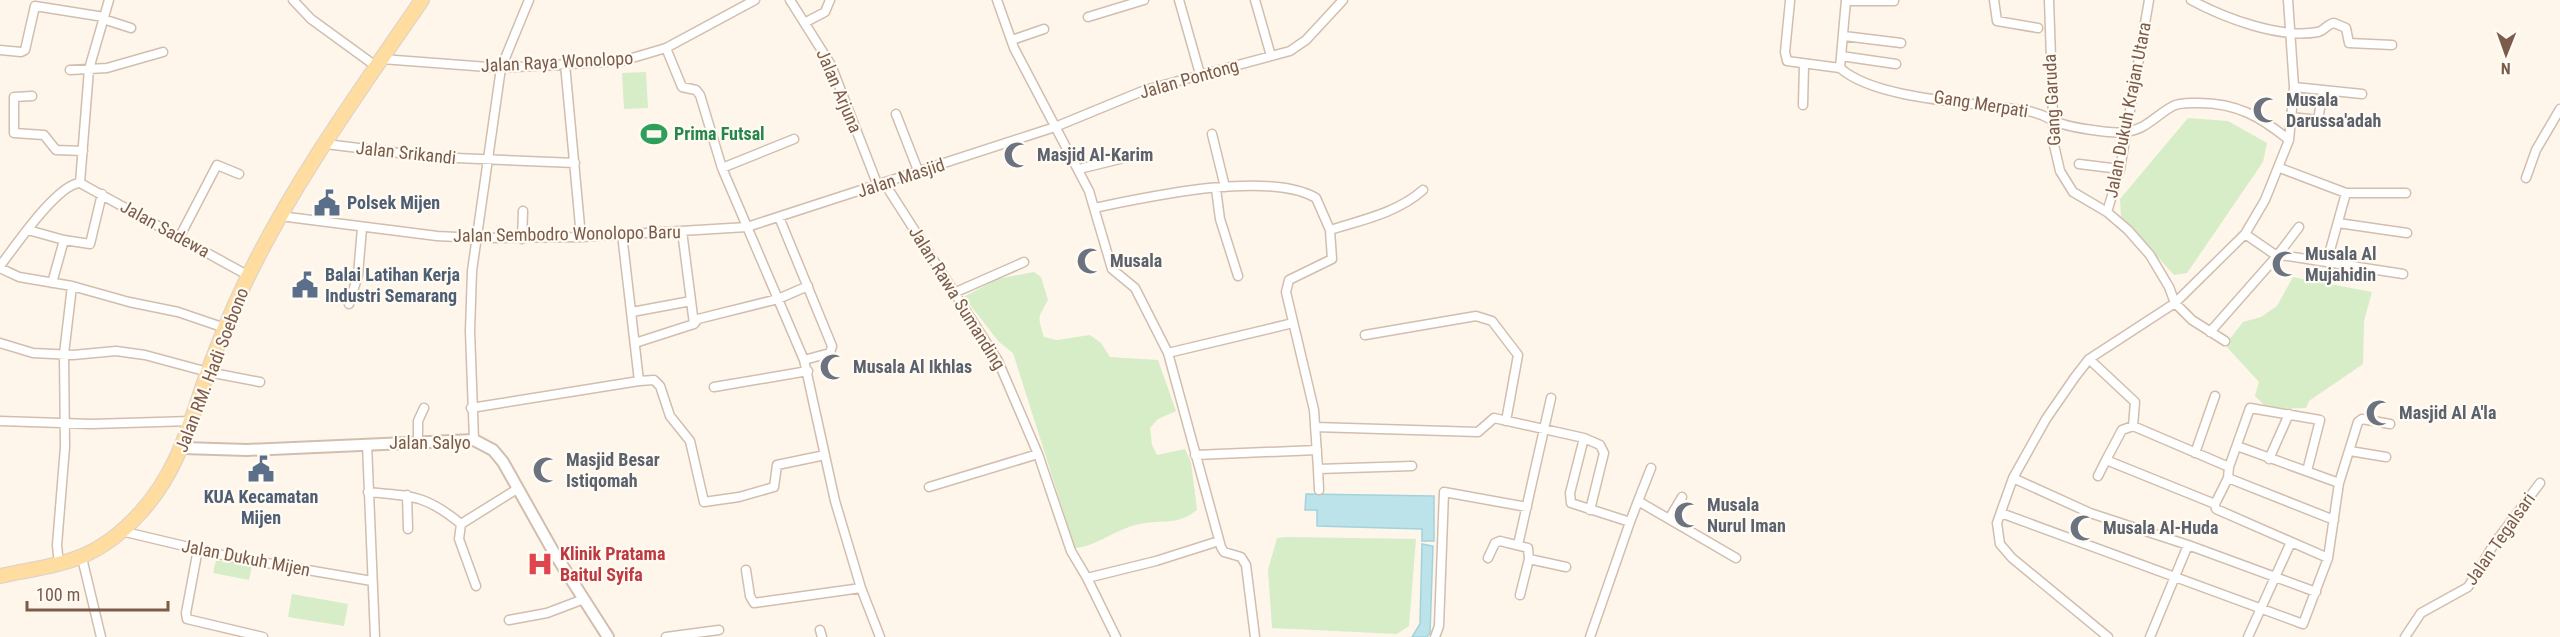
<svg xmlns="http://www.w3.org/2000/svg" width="2560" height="637" viewBox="0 0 2560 637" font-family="'Roboto Condensed',sans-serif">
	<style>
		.green { fill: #d6edc7 }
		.water { fill: #bce3ea; stroke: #a2d3dc; stroke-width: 1.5 }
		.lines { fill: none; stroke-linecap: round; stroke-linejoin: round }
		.minor-casing { stroke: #d2beae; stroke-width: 11 }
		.tertiary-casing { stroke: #d2beae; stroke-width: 14 }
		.primary-casing { stroke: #dad1cd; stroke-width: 16 }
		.minor { stroke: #fff; stroke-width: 8 }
		.tertiary { stroke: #fff; stroke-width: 10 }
		.primary { stroke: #ffdca0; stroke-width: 14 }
		.labels { text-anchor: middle; stroke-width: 4.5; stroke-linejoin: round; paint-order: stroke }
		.street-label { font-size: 18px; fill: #7b5c4b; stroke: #fffaf2 }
		.worship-label { font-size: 18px; font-weight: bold; fill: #5b616d; stroke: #fffaf2; text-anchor: start }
		.leisure-label { font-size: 18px; font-weight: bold; fill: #27864d; stroke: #fffaf2; text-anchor: start }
		.service-label { font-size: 18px; font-weight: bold; fill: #4e5e75; stroke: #fffaf2; text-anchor: start }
		.health-label { font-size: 18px; font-weight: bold; fill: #be3a42; stroke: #fffaf2; text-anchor: start }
	</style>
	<rect width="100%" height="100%" fill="#fef6ea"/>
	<!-- green -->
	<path class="green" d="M646,72L648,108L624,109L622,73Z
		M2188,118L2228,121L2267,143L2263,162L2187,273L2174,275L2121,217L2120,199Z
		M1034,272L1041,277L1048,300C1038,319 1037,314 1044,337L1057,340L1090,335L1101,343L1110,357L1158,360L1176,411L1158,419L1150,428L1152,445L1157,455L1185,449L1191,462L1197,510C1177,526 1164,519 1140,524C1117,528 1098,546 1075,548L1013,353L999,342L964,297L997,279Z
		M2293,277L2372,292L2364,321L2363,364L2309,401L2306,408L2268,409L2255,396L2259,382L2225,345L2243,322L2261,317L2277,306Z
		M1287,537L1416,539L1409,626L1397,634L1272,628L1268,570L1277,538Z
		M216,560L252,566L249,580L213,573Z
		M292,594L348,604L344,626L288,617Z"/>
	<!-- water -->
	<path class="water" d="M1306,494L1434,496V541H1422V529L1317,526V510H1305Z
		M1422,544L1433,546L1430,633L1427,637H1412L1420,624Z"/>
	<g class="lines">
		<!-- minor casing -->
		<g class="minor-casing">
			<path id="minor" d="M293,0L311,19L377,67
				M790,0L831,65L878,186
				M997,0L1014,48L1089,191L1112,269L1135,288L1168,353L1221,547L1224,552L1241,557L1246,565L1255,637
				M1179,0L1200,74
				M1255,0L1271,56
				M1994,0L1997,21L2038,28
				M2049,0L2054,145L2060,171L2073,192L2107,212L2128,230L2150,255L2169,287L2175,303L2192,320L2225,341
				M2191,0C2224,18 2280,39 2318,32C2324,31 2327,24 2334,23L2346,28L2349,43L2392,45
				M1790,1L1785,52L1787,61L1840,68
				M1846,1H1894
				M1088,17L1144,0
				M103,19L131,28
				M806,22L825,12L830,0
				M1844,36L1901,43
				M1012,40L1044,29
				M666,48L682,87L696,90L700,95L722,168L804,360L835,501L861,588L880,637
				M0,50L21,52L25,50L35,6L104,17
				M1841,56L1896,64
				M382,59L501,68L622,61L666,48L755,0
				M565,64L581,237
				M1840,68C1877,101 1978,102 2028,111C2038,113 2045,116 2054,121C2066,127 2111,134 2125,132C2146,130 2156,115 2173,106C2180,102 2191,103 2199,103C2237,103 2261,117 2289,140
				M1840,68L1846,0
				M70,70L107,68L163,52
				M2294,87L2362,94
				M32,96L14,97V133L44,135L56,150L83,151
				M1803,105L1804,65
				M896,114L919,173
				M2291,117L2318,120L2323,91
				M1212,134L1225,187
				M326,144L432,157L575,163
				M2079,164L2120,169
				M722,168L794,139
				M2280,168L2346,193H2406
				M1079,169L1120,159
				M2526,178L2536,150L2560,109
				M80,183L249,276
				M80,183L89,69L109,0
				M885,184L998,361L1038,454L1071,551L1087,578L1116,637
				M1216,189L1220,219L1238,276
				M1094,208C1148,197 1267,170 1316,198L1330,230L1332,259L1289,280L1286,292L1314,410L1318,469L1412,466
				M2107,212L2120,169L2149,0
				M280,216L437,236L477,238L581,237L747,227L1055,127L1145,90L1290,51L1306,40L1343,0
				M779,217L832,346L830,353L804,360
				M2338,223L2407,233
				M28,230L64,240
				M1330,230C1362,220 1397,213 1423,190
				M682,231L694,324
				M2245,234L2277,256L2281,255L2403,274
				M179,238L217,165L239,174
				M522,239L523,211
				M2327,261L2346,193
				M0,266C14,248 57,184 80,183
				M0,268L19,277L72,286L129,302L178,312L225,328
				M52,283L64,240L90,244L102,194
				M956,292L1024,262
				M349,304L358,275L362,228
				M632,312L691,301
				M2210,332L2277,256L2299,227
				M1365,335L1476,316L1492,321L1518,355L1506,421
				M0,343L33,353L73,355L116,351L145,355L208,372L260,382
				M635,343L694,324L698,319L778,299L808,286
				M1168,353L1293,323
				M2089,359L2135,402L2133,426L2229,467
				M639,381L654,380L660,386L670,416L690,441L704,502L739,497L774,487L777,465L825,455
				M714,387L808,371
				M471,408L639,381L622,234
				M0,421L92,424L191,421
				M2133,426L2122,430L2106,460L2215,504
				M1315,427L1478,432L1494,418L1584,438L1570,493L1571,503L1630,522L1638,501L1736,558
				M1584,438L1600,445L1604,453L1590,510
				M474,440L470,331L472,271L501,68L529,0
				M418,442V421L424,408
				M367,444L375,637
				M2237,446L2339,483
				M2350,451L2386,457
				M2195,453L2215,396
				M1195,455L1317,450
				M2269,459L2289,414
				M1318,469L1319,490
				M2307,471L2320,420L2250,408L2229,467L2228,478L2215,504L2216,509L2328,558
				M2098,476L2106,460
				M2013,478L2090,513L2188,545L2316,592
				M2228,478L2334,520
				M929,487L1038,454
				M368,492C412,496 426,495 461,524
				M407,495L408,529
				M1638,501L1651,468
				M2001,513L2303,624L2328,558L2339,483L2358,422L2362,419L2390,424
				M1669,519L1682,497
				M121,531L231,557L372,581
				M1518,545L1551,398
				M198,549L186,613L187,619L263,637
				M82,558L101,637
				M1488,558L1495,543L1500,541L1528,548L1529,559L1566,567
				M59,565L57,545L65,447L64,354L72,286
				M746,570L750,596L754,603L861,588
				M1087,578L1156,561L1219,541
				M476,586L459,539L461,524L517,489
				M1520,595L1529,559
				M509,620L547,613L584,599
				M820,630L822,637
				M666,637L719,630
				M1435,637L1439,626L1444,492L1527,507
				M1590,637L1630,522
				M2108,637L2012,558L2000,544L1997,523L2013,478L2046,419L2075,377L2089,359L2175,303L2245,234L2265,200L2289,140L2294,87L2288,0
				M2150,637L2188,545
				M2248,637L2291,542
				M2405,637L2421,613L2468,587L2494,544L2540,483"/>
		</g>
		<!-- tertiary casing -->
		<g class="tertiary-casing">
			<path id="tertiary" d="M183,448L247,450L474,440L493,450L503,462L553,551L608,637"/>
		</g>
		<!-- primary casing -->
		<g class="primary-casing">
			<path id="primary" d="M0,576C62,563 95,563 141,512C178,471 189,425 207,374C218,344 230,314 244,285C292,184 359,92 422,0"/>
		</g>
		<!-- minor -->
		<use href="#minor" class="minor"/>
		<!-- tertiary -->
		<use href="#tertiary" class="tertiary"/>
		<!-- primary -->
		<use href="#primary" class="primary"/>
	</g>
	<!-- icons -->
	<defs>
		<g id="mosque-bare" transform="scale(2.07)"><path d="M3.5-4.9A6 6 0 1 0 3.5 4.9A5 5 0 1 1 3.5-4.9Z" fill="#6b7280" stroke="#fffaf2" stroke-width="2.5" paint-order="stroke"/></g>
		<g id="stadium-bare" transform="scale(2.07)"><path d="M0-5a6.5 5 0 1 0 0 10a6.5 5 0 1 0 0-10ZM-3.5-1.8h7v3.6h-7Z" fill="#2e9e5b" stroke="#fffaf2" stroke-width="2.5" paint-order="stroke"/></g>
		<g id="civic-bare" transform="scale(2.07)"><path d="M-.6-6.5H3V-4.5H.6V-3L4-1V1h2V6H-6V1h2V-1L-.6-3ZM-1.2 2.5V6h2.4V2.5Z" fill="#5c6f8a" stroke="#fffaf2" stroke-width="2.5" paint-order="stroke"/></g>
		<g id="hospital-bare" transform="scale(2.07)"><path d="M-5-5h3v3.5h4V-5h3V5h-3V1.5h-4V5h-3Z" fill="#e0444e" stroke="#fffaf2" stroke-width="2.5" paint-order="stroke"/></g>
	</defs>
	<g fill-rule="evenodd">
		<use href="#mosque-bare" x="2266" y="110"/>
		<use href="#stadium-bare" x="654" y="134"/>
		<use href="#mosque-bare" x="1017" y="155"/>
		<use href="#civic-bare" x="327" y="203"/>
		<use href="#mosque-bare" x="1090" y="261"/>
		<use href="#mosque-bare" x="2285" y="264"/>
		<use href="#civic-bare" x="305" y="285"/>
		<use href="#mosque-bare" x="833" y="367"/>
		<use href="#mosque-bare" x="2379" y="413"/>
		<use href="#civic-bare" x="261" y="469"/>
		<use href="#mosque-bare" x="546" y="470"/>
		<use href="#mosque-bare" x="1687" y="515"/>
		<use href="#mosque-bare" x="2083" y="528"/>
		<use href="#hospital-bare" x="540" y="564"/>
	</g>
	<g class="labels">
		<!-- street labels -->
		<g class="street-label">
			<text transform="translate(557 62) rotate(-3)" y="6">Jalan Raya Wonolopo</text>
			<text transform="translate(1189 79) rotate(-16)" y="6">Jalan Pontong</text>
			<text transform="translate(839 91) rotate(67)" y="6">Jalan Arjuna</text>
			<text transform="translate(2052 100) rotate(-93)" y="6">Gang Garuda</text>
			<text transform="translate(1981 104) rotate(9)" y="6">Gang Merpati</text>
			<text transform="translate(2128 110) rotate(-79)" y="6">Jalan Dukuh Krajan Utara</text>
			<text transform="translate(406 153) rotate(6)" y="6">Jalan Srikandi</text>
			<text transform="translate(901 178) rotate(-18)" y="6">Jalan Masjid</text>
			<text transform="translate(165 229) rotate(29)" y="6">Jalan Sadewa</text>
			<text transform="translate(567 234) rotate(-1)" y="6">Jalan Sembodro Wonolopo Baru</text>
			<text transform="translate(957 298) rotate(58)" y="6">Jalan Rawa Sumanding</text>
			<text transform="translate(212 370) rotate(-69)" y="6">Jalan RM. Hadi Soebono</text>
			<text x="430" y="449">Jalan Salyo</text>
			<text transform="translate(2500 539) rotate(-55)" y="6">Jalan Tegalsari</text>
			<text transform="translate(246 558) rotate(11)" y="6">Jalan Dukuh Mijen</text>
		</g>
		<!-- worship labels -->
		<g class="worship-label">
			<text x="2286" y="106">Musala<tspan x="2286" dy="21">Darussa'adah</tspan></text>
			<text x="1037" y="161">Masjid Al-Karim</text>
			<text x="2305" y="260">Musala Al<tspan x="2305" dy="21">Mujahidin</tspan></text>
			<text x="1110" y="267">Musala</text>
			<text x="853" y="373">Musala Al Ikhlas</text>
			<text x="2399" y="419">Masjid Al A'la</text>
			<text x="566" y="466">Masjid Besar<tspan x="566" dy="21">Istiqomah</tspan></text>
			<text x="1707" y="511">Musala<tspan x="1707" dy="21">Nurul Iman</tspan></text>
			<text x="2103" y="534">Musala Al-Huda</text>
		</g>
		<!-- leisure labels -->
		<g class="leisure-label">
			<text x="674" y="140">Prima Futsal</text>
		</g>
		<!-- service labels -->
		<g class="service-label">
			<text x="347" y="209">Polsek Mijen</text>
			<text x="325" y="281">Balai Latihan Kerja<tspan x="325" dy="21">Industri Semarang</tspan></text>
			<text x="261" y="503" text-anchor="middle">KUA Kecamatan<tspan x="261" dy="21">Mijen</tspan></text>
		</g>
		<!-- health labels -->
		<g class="health-label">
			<text x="560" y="560">Klinik Pratama<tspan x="560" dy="21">Baitul Syifa</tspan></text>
		</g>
	</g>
	<!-- north arrow -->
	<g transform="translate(2506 54) rotate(181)" stroke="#fffaf2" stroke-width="4.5" paint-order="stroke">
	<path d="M0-4.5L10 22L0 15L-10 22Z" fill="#7b5c4b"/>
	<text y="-9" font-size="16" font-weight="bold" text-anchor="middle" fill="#7b5c4b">N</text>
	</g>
	<!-- scale -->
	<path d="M27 601v9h141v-9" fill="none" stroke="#7b5c4b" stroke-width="3"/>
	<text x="36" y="601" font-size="18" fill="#7b5c4b" stroke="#fffaf2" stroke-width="4.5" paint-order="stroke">100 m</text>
</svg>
